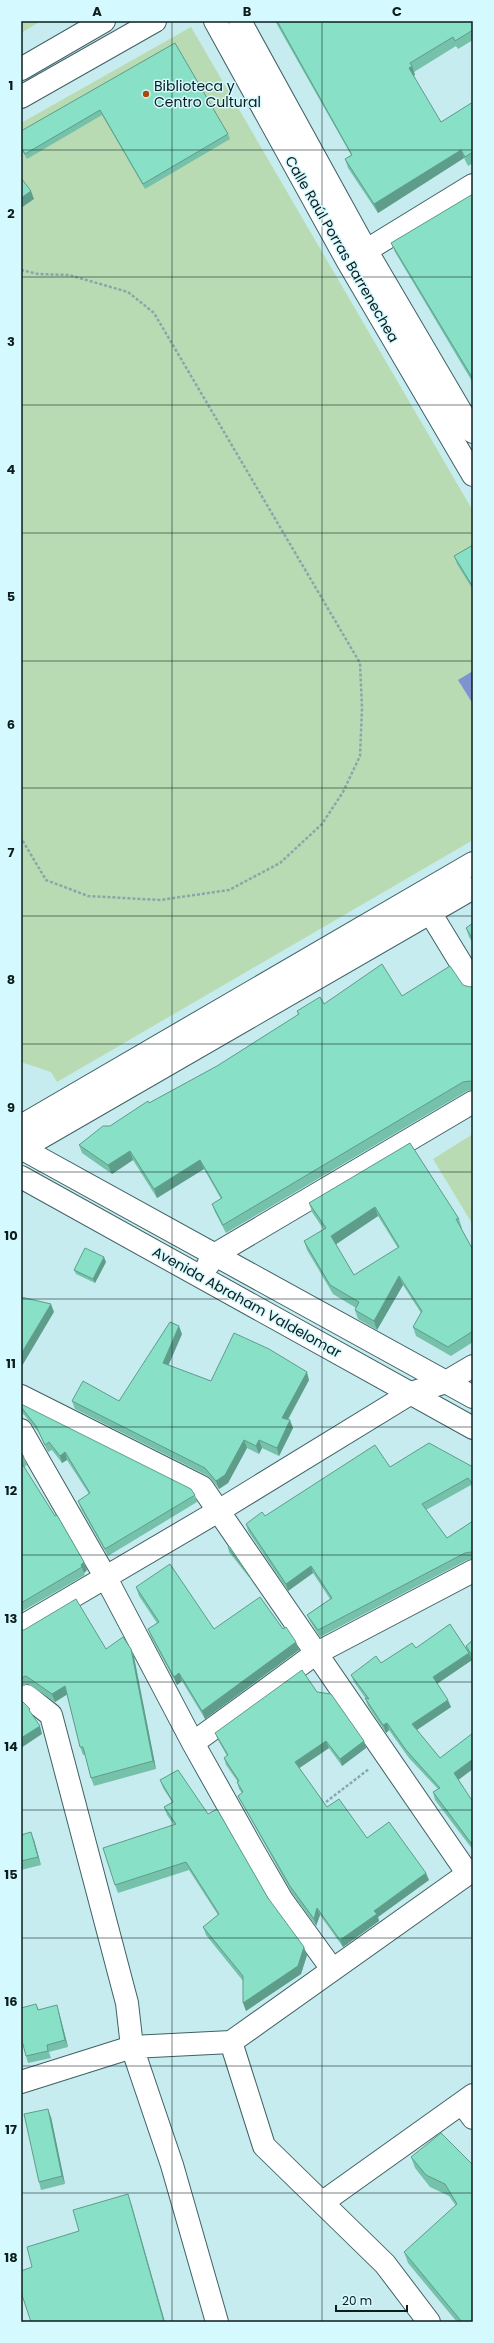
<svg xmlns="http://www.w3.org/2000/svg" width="494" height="2343" viewBox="0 0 494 2343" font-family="Poppins,sans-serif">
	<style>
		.green { fill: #b8dbb3 }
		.water { fill: #7e94d0 }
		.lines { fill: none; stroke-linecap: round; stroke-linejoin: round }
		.minor-casing { stroke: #406165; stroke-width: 24 }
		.path { stroke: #89a7aa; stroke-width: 2.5; stroke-dasharray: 3 2; stroke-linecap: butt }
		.minor { stroke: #fff; stroke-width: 22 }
		.wall { fill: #75c1aa; fill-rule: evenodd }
		.shaded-wall { fill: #5f9d8b }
		.building { fill: #88e0c6; stroke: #5f9d8b; fill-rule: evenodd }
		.grid { fill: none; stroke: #0d1c1d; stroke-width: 1; stroke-opacity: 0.55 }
		.poi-dot { fill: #ab490c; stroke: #d4f9fe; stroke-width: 1.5 }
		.labels { text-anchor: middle; stroke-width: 3; stroke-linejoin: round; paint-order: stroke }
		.poi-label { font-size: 14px; fill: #0d1c1d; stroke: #d4f9fe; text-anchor: start }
		.street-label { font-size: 14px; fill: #0d1c1d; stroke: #d4f9fe }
		.neatline { fill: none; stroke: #0d1c1d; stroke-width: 1.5 }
		.grid-label { font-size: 13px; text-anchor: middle; font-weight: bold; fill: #0d1c1d }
	</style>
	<rect width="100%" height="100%" fill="#c6ecf0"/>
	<!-- green -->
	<path class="green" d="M21,21H41L21,33Z
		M191,27L473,511V840L57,1082L51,1072L21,1062V123Z
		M473,1134V1225L433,1159Z"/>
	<!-- water -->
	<path class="water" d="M473,671V704L458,680Z"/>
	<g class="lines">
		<!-- minor casing -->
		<g class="minor-casing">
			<path id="minor" d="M215,21L348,262L473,475
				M240,21L366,250L473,432
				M21,69L104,21
				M21,97L155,21
				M354,258L473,185
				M423,901L473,983
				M21,1126L473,863
				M21,1148L473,1397
				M21,1149L473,888
				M21,1177L473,1428
				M208,1265L214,1255L473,1102
				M21,1396L202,1487L468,1874
				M21,1430L106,1578L193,1743L253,1850L282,1900L332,1969
				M21,1627L220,1510L411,1393L446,1382L473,1366
				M27,1696L51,1715L127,2003L132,2047L172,2165L217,2322
				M193,1743L315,1654L473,1571
				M231,2042L264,2146L385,2264L429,2322
				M21,2082L132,2047L231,2042L473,1870
				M462,2103L473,2118
				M323,2202L473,2095"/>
		</g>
		<!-- path -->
		<path class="path" d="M21,270L38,274L69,275L128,292L154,313L360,663L362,708L360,756L343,792L322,824L280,863L229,890L160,900L88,896L46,880L21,838
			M322,1805L369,1769"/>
		<!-- minor -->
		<use href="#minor" class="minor"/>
	</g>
	<!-- wall -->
	<path class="wall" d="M275,21H473V40L458,49L456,46L414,72L415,75L413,76L441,122L473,102V163L468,166L464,158L378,213L348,168L345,159L351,155Z
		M175,43L228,134L230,139L145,189L102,115L27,159L21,149V131Z
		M473,194V383L395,252L391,243Z
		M473,545V590L457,564L454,556Z
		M473,923V943L469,937L466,928Z
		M463,985L470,987L473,986V1090L467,1091L226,1233L215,1212L212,1204L221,1199L204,1169L157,1198L133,1160L112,1174L82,1153L79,1145L149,1103L217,1066L298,1015L297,1011L324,1004L402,996Z
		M410,1143L459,1219L462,1228H461L473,1250V1342L451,1356L416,1336L413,1327L421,1313L403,1285L377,1330L358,1319L355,1310L356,1308L333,1294L307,1250L304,1241L324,1230L312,1212L309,1203ZM378,1216L398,1248L354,1275L336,1244Z
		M106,1262L95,1283L76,1274L74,1270Z
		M182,1334L168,1365L211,1381L309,1380L288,1420L293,1428L279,1456L262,1448L259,1454L247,1448L228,1483L219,1489L208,1476L75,1409L72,1401H119Z
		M21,1407L195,1495L197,1502L108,1556L81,1509L78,1501L89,1494L67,1460L62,1463L52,1450L48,1452L39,1433L21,1411Z
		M21,1452L24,1457L27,1465L24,1467L55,1516L84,1562L87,1570L84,1573L85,1575L21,1612Z
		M390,1467H473V1489L471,1485L426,1510L447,1538L473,1521V1559L467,1560L320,1637L310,1621L307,1615L330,1599L313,1573L288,1591L248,1531L246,1524Z
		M228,1547L250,1577L252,1581L229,1552Z
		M136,1587L214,1629H283L296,1642L299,1650L205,1719L182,1681L177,1685L151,1637L148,1629L157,1623L139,1596Z
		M21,1630L106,1649H131L134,1657L156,1769L94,1786L91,1778L85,1755H83L80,1747L67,1694L55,1702L28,1684L21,1687Z
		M473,1640V1660L471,1657L472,1660L437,1684L451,1707L417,1730L440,1758L458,1780L473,1802V1850L435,1800L433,1792L438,1789L409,1758L389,1730L386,1733L368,1706L365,1698L366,1699L354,1682L351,1675L381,1663L416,1648H466V1646Z
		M317,1692L364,1741L366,1748L342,1766L329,1748L299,1768L327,1807L367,1838L429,1880L378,1917L379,1921L343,1947L320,1915L316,1926L292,1893L241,1802L238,1796L242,1793L239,1789L237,1782H238L226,1765L224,1758L227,1756L218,1740L215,1733Z
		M160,1780L208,1814L268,1898L307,1955L301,1974L246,2011L243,1981L206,1935L203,1927L218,1915L189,1870L118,1893L115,1885L174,1825L167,1815L164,1807L172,1802L163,1788Z
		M21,1835L34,1840L41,1865L21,1870Z
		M36,2004L39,2010L59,2012L68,2047L49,2052L51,2058L28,2063L26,2056Z
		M51,2117L65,2184L41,2190L39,2182Z
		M411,2157L473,2165V2322H457L408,2263L404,2252L456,2206L449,2196L430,2187L415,2168Z"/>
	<!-- shaded-wall -->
	<path class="shaded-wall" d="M412,66L415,75L412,77L409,68Z
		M461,150L464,158L378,213L374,204Z
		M31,191L34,199L21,208V198Z
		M130,1151L133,1160L112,1174L108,1165Z
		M200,1160L204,1169L157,1198L154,1189Z
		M375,1207L378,1216L335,1245L331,1236Z
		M104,1257L106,1262L95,1283L93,1279Z
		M399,1276L403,1285L377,1330L374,1321Z
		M51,1304L54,1312L22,1366L21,1365V1354Z
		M179,1326L182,1334L166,1371L163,1363Z
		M307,1372L309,1380L284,1426L282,1418Z
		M290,1420L293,1428L279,1456L277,1448Z
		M244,1440L247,1448L228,1483L219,1489L216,1481Z
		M259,1440L262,1448L259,1454L256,1446Z
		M65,1452L67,1460L62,1463L60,1456Z
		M84,1562L87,1570L84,1573L81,1565Z
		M311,1566L313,1573L288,1591L286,1584Z
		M296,1642L299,1650L205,1719L202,1711Z
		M131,1649L134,1657L156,1769L153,1761Z
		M469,1653L472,1660L435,1685L433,1677Z
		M179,1673L182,1681L177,1685L174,1677Z
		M65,1686L68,1694L55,1702L52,1694Z
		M448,1700L451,1707L415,1731L412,1724Z
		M387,1723L389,1730L386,1733L383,1725Z
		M40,1726L42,1734L21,1748V1738Z
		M326,1741L329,1748L298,1769L295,1762Z
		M364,1741L366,1748L342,1766L340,1759Z
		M473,1759V1769L457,1781L454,1773Z
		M31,1832L34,1840L41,1865L38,1857Z
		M473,1841V1849L471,1843Z
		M426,1873L429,1880L378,1917L379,1921L343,1947L340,1940L374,1911Z
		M317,1908L320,1915L316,1926L314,1919Z
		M304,1947L307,1955L301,1974L246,2011L243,2003Z
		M57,2005L59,2012L68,2047L65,2040Z
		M48,2109L51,2117L65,2184L62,2176Z
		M128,2194L132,2206L165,2322H164Z"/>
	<!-- building -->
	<path class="building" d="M277,21H473V30L455,41L453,37L410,63L412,66L409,68L441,122L473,102V152L465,157L461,150L374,204L345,159L352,155Z
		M175,43L228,134L143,184L100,110L25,154L21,147V131Z
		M21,178L31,191L21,198Z
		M473,194V379L391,243Z
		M473,545V587L454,556Z
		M473,923V939L466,928Z
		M382,964L402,996L450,966L463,985L470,987L473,986V1082L470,1081L463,1082L223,1225L212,1204L222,1198L200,1160L154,1189L130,1151L108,1165L79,1145L103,1126H110L148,1101L149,1103L217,1066L299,1014L297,1011L320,997L324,1004Z
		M410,1143L459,1219H456L473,1250V1331L448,1347L413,1327L422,1311L399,1276L374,1321L355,1310L359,1302L330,1285L304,1241L326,1228L309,1203ZM375,1207L399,1247L354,1275L331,1236Z
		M85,1248L104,1257L93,1279L74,1270Z
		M21,1297L51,1304L21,1354Z
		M170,1322L179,1326L163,1363L211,1381L234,1333L269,1349L307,1372L282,1418L290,1420L277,1448L259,1440L256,1446L244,1440L225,1475L216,1481L205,1468L72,1401L83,1381L119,1401Z
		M21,1404L191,1489L195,1495L105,1549L78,1501L90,1493L65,1452L60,1456L49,1442L45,1445L36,1426L21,1407Z
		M429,1443L473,1467V1485L468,1478L422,1504L447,1538L473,1521V1553L471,1552L465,1553L318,1630L307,1615L332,1598L311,1566L286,1584L246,1524L262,1512L265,1516L375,1445L390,1467Z
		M21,1452L24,1457L21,1459Z
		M21,1462L55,1516L57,1515L84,1562L81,1565L82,1567L21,1603Z
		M229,1546L250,1577L228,1547Z
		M170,1564L214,1629L260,1597L283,1629L286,1627L296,1642L202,1711L179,1673L174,1677L148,1629L159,1622L136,1587Z
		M76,1599L106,1649L123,1637L131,1649L153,1761L91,1778L83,1747H80L65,1686L52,1694L26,1676L21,1678V1630H24Z
		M450,1624L469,1653L433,1677L448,1700L412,1724L440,1758L473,1733V1759L454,1773L473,1802V1841L471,1843L433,1792L440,1788L406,1750L387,1723L383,1725L365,1698L369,1699L351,1675L376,1656L381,1663L412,1643L416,1648Z
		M473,1640V1657L466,1646Z
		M302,1670L317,1692L331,1694L364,1741L340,1759L326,1741L295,1762L327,1807L339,1799L367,1838L389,1822L426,1873L374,1911L377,1914L340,1940L317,1908L314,1919L290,1886L238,1796L243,1792L237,1782L239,1781L224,1758L228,1755L215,1733Z
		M21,1700L30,1709L29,1710L40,1726L21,1738Z
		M178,1770L208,1814L217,1809L268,1898L304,1947L298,1966L243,2003V1976L203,1927L219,1914L186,1862L115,1885L103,1848L176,1824L164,1807L173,1802L160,1780Z
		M31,1832L38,1857L21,1861V1835Z
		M36,2004L38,2010L57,2005L65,2040L47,2045L48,2051L26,2056L21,2037V2008Z
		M48,2109L62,2176L39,2182L24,2114Z
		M441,2133L473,2165V2322H462L404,2252L457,2204L445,2184L426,2175L411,2157Z
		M128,2194L164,2322H31L21,2292V2271L32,2267L27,2247L79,2231L73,2210Z"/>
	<!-- grid -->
	<path class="grid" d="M172,21V2322M322,21V2322M21,150H473M21,277H473M21,405H473M21,533H473M21,661H473M21,788H473M21,916H473M21,1044H473M21,1172H473M21,1299H473M21,1427H473M21,1555H473M21,1682H473M21,1810H473M21,1938H473M21,2066H473M21,2193H473"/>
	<!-- markers -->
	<circle class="poi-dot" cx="146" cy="94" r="4"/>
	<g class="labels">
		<!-- poi labels -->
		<g class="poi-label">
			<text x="154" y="91">Biblioteca y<tspan x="154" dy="16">Centro Cultural</tspan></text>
		</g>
		<!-- street labels -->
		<g class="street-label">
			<text transform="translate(342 249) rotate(60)" y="5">Calle Raúl Porras Barrenechea</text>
			<text transform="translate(247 1302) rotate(29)" y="5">Avenida Abraham Valdelomar</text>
		</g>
	</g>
	<!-- border -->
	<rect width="494" height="2343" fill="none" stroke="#d4f9fe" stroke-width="44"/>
	<!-- scale -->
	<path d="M336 2305v6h71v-6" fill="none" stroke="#0d1c1d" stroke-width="2"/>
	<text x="342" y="2305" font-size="12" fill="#0d1c1d" stroke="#d4f9fe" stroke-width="3" paint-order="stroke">20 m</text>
	<rect x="22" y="22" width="450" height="2299" class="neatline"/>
	<g class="grid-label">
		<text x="97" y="16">A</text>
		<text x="247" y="16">B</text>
		<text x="397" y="16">C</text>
		<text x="11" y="90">1</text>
		<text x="11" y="218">2</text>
		<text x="11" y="346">3</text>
		<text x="11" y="474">4</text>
		<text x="11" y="601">5</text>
		<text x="11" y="729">6</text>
		<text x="11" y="857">7</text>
		<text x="11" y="984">8</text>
		<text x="11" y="1112">9</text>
		<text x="11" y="1240">10</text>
		<text x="11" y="1368">11</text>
		<text x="11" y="1495">12</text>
		<text x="11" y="1623">13</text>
		<text x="11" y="1751">14</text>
		<text x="11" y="1879">15</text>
		<text x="11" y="2006">16</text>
		<text x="11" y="2134">17</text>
		<text x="11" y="2262">18</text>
	</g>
</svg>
